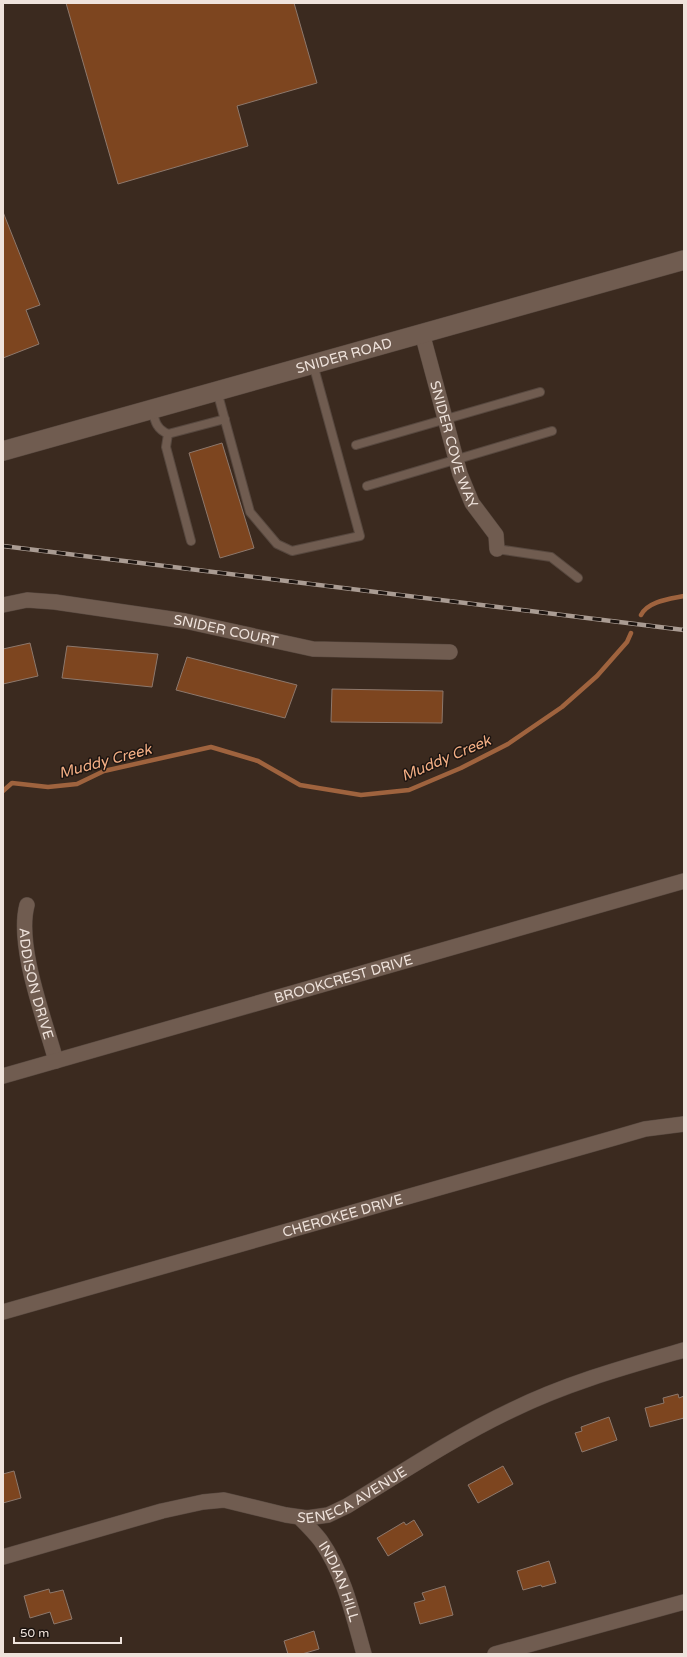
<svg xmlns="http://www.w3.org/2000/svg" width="687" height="1657" viewBox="0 0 687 1657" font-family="'Varela Round',sans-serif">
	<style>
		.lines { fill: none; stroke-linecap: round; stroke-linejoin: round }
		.stream { stroke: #9f633e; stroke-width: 4.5 }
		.building { fill: #7d451f; stroke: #8d786c }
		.service-casing { stroke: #57483f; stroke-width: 10 }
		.minor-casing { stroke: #57483f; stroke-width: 16 }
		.tertiary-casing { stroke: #57483f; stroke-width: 20 }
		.service { stroke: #705c50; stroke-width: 8 }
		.minor { stroke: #705c50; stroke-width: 15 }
		.tertiary { stroke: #705c50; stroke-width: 19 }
		.rail-casing { stroke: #aa9c93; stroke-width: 4.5 }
		.rail { stroke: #1c1410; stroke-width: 3; stroke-dasharray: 9; stroke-linecap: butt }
		.labels { text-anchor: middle; stroke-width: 3; stroke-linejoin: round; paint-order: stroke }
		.street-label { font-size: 14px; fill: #efe3dc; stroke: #1c1410 }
		.water-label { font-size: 15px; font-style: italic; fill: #f4af85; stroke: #1c1410 }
	</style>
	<rect width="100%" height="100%" fill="#3b2a1f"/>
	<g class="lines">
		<!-- stream -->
		<path class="stream" d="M641,615C648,601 670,599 684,596
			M3,791L12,783L48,787L77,784L104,771L211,747L258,761L300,785L361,795L409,790L461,768L508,744L562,707L597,676L627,642L631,633"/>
	</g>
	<!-- building -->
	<path class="building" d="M66,3H294L317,83L237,106L248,146L118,184Z
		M3,212L40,305L26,310L39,344L3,358Z
		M222,443L254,548L220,558L189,453Z
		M30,643L38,676L3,684V649Z
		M67,646L158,654L152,687L62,678Z
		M187,657L297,685L285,718L176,690Z
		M332,689L443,691L442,723L331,722Z
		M678,1394L679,1398L684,1396V1418L650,1427L645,1408L664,1403L663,1398Z
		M609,1417L617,1440L582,1452L575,1433L582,1431L581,1427Z
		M503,1466L513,1484L478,1503L468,1485Z
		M14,1471L21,1498L3,1503V1474Z
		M414,1520L423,1535L388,1556L377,1538L404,1522L406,1525Z
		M549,1561L556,1583L542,1587L541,1585L523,1590L517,1571Z
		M445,1586L453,1615L420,1624L414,1603L425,1600L422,1593Z
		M49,1589L50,1593L63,1590L72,1619L54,1624L50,1612L30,1618L24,1596Z
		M314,1631L319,1649L302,1654H288L284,1641Z"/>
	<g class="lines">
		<!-- service casing -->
		<g class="service-casing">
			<path id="service" d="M217,391L250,512L277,544L292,551L360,536L313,364
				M152,409C155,421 156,429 168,434L225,419
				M168,434L166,447L191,541
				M356,445L540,392
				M367,486L552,431
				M497,549L551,557L578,578"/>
		</g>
		<!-- minor casing -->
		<g class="minor-casing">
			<g id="minor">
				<path id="s1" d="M422,333L460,474L472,503L496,535L497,549"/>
				<path id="s2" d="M3,605L27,600L55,602L185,621L313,649L450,652"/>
				<path id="s3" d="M27,905C16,946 45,1020 56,1061"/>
				<path id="s4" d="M3,1076L684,881"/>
				<path id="s5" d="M3,1312L614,1138L645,1129L684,1124"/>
				<path id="s6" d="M300,1518C307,1525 315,1533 321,1541C344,1574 353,1615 364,1654"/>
				<path id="s7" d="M3,1557L162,1511L203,1502L224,1500L286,1515L307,1518L328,1515L347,1506C401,1473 455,1437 512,1410C567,1383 625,1367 684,1350"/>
				<path d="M495,1654L684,1602"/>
			</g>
		</g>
		<!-- tertiary casing -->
		<g class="tertiary-casing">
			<g id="tertiary">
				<path id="s8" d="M3,451L684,260"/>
			</g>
		</g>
		<!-- service -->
		<use href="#service" class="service"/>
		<!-- minor -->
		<use href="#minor" class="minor"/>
		<!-- tertiary -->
		<use href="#tertiary" class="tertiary"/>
		<!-- rail casing -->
		<g class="rail-casing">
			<path id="rail" d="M3,546L684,630"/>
		</g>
		<!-- rail -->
		<use href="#rail" class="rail"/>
	</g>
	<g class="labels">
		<!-- street labels -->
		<g class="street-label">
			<text dy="5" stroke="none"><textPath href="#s8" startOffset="354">SNIDER ROAD</textPath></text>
			<text dy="5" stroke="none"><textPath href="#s1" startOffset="116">SNIDER COVE WAY</textPath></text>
			<text dy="5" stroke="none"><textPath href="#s2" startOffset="226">SNIDER COURT</textPath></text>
			<text dy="5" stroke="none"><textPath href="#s4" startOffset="354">BROOKCREST DRIVE</textPath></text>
			<text dy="5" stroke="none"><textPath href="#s3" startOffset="80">ADDISON DRIVE</textPath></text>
			<text dy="5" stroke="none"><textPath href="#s5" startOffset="353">CHEROKEE DRIVE</textPath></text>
			<text dy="5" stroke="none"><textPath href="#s7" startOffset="364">SENECA AVENUE</textPath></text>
			<text dy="5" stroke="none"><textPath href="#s6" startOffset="76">INDIAN HILL</textPath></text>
		</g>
		<!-- water labels -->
		<g class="water-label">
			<text transform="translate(446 758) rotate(-23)" y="5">Muddy Creek</text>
			<text transform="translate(105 761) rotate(-15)" y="5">Muddy Creek</text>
		</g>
	</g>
	<!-- border -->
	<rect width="687" height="1657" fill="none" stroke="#efe3dc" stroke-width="8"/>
	<!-- scale -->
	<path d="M14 1637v6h107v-6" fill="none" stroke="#efe3dc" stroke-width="2"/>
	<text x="20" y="1637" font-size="12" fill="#efe3dc" stroke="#1c1410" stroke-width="3" paint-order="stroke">50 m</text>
</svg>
